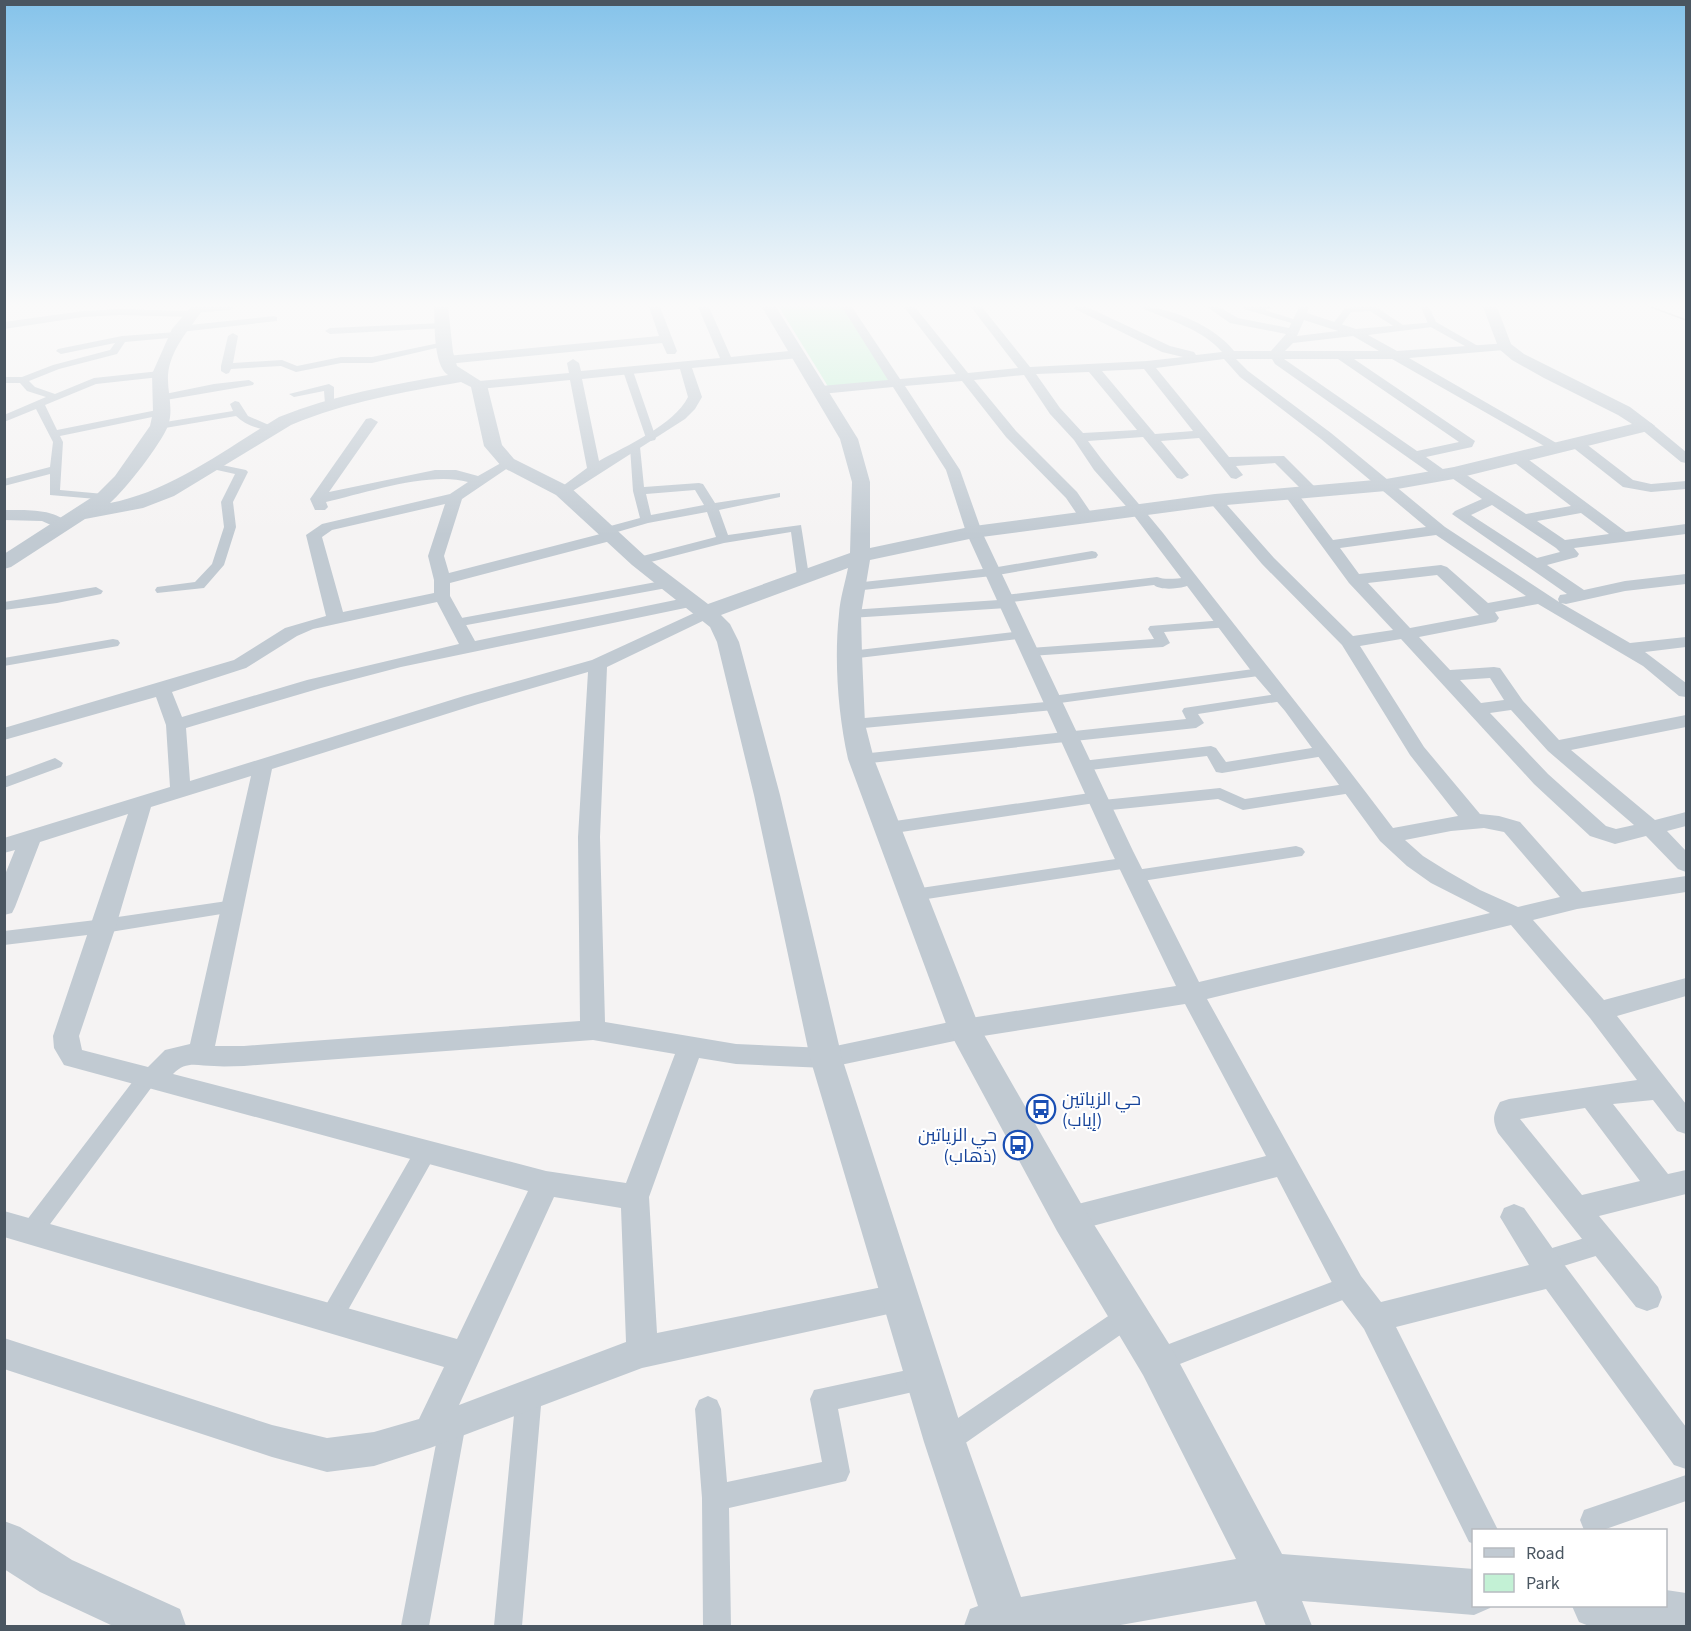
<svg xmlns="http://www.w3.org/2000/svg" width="1691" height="1631" viewBox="0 0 1691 1631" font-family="'Source Sans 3',Cairo,sans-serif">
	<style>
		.green { fill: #c3f1d5 }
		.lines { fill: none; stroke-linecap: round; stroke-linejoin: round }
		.pedestrian { fill: #c1cad2; fill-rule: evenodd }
		.minor { fill: #c1cad2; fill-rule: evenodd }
		.tertiary { fill: #c1cad2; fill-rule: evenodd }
		.tram { stroke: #b5b8bd; stroke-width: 1.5 }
		.labels { text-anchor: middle; stroke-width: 4.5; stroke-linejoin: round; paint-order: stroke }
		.near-transit-label { font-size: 18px; fill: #164399; stroke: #fff; text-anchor: start }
	</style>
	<rect width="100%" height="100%" fill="#f5f3f3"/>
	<!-- green -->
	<path class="green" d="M779,307H845L893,382L829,388Z"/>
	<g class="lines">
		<!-- pedestrian -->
		<path class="pedestrian" d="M202,307H234L230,310L194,313L190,310Z
			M1243,307H1255L1303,322L1295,324L1244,309Z
			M1356,307H1376L1406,327L1398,329L1370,311L1351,312L1340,327H1334L1332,325L1345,308Z
			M1421,307H1429L1436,322L1478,346V350H1472L1429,326Z
			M274,316L277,317V321L180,332L175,329L180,326Z
			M443,323L446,324V328L330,334L325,331L330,328Z
			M177,332L182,335L180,337L125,342L117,354L59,369L29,381L35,387L55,394L94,378L160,371L165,374L160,377L96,384L45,405L57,430L162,409L167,412L162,415L60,436L63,442L60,490L104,494L110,498L108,500L50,495V474L4,486V479L50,467L53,442L36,409L4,422V415L46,397L27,391L20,383H4V377H22L53,365L110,350L115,343L61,354L56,351L58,349L122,336Z
			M233,333L238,336L233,363L282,360L297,366L341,357H372L444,342L449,345L372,363H341L296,372L281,366L231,369L229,373L226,374L221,371V366L228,336Z
			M625,369L633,371L656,438L655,440L651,441L646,438L623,371Z
			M249,380L254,383L253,385L160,401L155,398L160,395L214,384Z
			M329,384L334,387V406L325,404L324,391L294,397L289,394Z
			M235,401L239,402L248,416L278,429L273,432C260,429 246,426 236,416L159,429L154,426L159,423L233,411L230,404Z
			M635,444L640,447L644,487L699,483L703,484L715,503L780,493V497L719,510L728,535L801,525L809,576L808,579L803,580L797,576L791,532L724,543L639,565L635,564L633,561L635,558L716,537L707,512L648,523L607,535L603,534V528L640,518L633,491L630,447ZM695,490L704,505L651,515L646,494Z
			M212,463L246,470L248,472L233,502L236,527L224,565L204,588L157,593L155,590L157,587L195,582L212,564L224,527L221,502L235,474L208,468L206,466Z
			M1092,551L1096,552L1098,555L1096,558L992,576L854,591L847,587L854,583L992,568Z
			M1157,577C1170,582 1189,574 1197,581C1190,588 1162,592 1154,585L1012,602V607L1007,608L850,618L843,614L850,610L999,600L1000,596L1005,595Z
			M667,580L672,581L674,584L672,587L456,627L449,623L456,619Z
			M96,587L103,591L101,594L57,603L4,610V602Z
			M1224,620L1231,624L1229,627L1164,632L1170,643L1163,647L1030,656L1023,652L1030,648L1154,639L1148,629L1150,626Z
			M1022,631L1029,635L1027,638L850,659L843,655L850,651Z
			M113,639L118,640L120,643L118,646L4,666V658Z
			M1261,668L1268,672L1266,675L1060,703L1061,706L1059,709L1054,710L853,729L845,724L853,719L1046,702L1047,697L1052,696Z
			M1284,693L1291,697L1289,700L1198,714L1204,723L1196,728L861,764L853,759L861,754L1186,719L1182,711L1184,708Z
			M1211,746L1216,748L1226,762L1324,746L1332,751L1324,756L1222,773L1216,772L1207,756L1082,771L1074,766L1082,761Z
			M55,758L63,763L61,767L4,788V777Z
			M1352,783L1358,784L1360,788L1358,792L1243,810L1218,799L1101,811L1095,810L1093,806L1095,803L888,834L882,832L880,828L882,824L888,822L1097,792L1103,793L1105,797L1103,800L1220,788L1245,799Z
			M1296,846L1302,848L1305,852L1302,856L1136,882L1130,880L1127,876L1130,872L1136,870Z
			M1129,857L1135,859L1138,863L1135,867L914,901L908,899L905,895L908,891L914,889Z
			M234,900L240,901L243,906L240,911L104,933L4,945V931L104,919Z
			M147,1070L154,1072L157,1078L154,1084L39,1239L31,1242L23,1239L20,1232L23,1225L140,1072Z
			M426,1143L434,1145L437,1152L339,1326L331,1330L323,1326L319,1318L323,1310L418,1145Z
			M1604,1232L1612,1235L1615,1243L1612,1251L1544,1272L1536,1269L1532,1261L1536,1253Z
			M1350,1275L1358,1278L1362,1286L1358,1294L1157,1373L1148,1370L1145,1361L1148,1352Z
			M1128,1304L1136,1308L1140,1316L1136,1324L954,1451L945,1455L936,1451L932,1442L936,1433L1120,1308Z
			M926,1366L935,1369L938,1378L935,1387L838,1409L850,1472L846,1481L729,1508L731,1626H703L702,1498L695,1409L699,1400L708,1396L717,1400L721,1409L727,1482L822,1462L810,1399L814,1390Z
			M529,1381L538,1385L542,1394L522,1626H494L516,1394L520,1385Z
			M453,1410L462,1414L466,1423L429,1626H401L440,1423L444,1414Z
			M1686,1475V1501L1603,1530H1584L1580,1520L1584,1510Z"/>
		<!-- minor -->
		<path class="minor" d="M649,307H660L677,351L675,354H667L662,343L447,364L441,360L447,356L659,336Z
			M698,307H709L731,357L799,350L805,354L799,358L692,368L702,397L695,409L685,419L568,494H558L556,491L587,468L570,380L479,389L473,385L479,381L569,373L567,363L573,359L579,363L581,371L720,358ZM680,369L688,397C674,425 626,446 599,461L582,379Z
			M842,307H852L900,379L956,374L904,307H915L968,373L1018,368L971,307H982L1030,367L1147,361L1183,357L1162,352L1075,309L1074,307H1087L1170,346L1194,352L1196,355L1222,352C1202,329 1171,321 1144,309L1143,307C1171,307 1217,328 1234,351H1271L1286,334L1230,323L1207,307H1219L1238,318L1289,328L1299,307H1309L1307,313L1356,329L1436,322V326L1432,327L1368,335L1397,351L1508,343V349L1504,350L1409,358L1565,448L1563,451H1553L1392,359H1354L1475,441L1472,447L1426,457L1447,472L1454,469L1459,470L1526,514L1571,506L1511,460L1509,457L1511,454H1521L1626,532L1686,524V534L1574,548L1579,554L1577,557L1547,565L1584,590L1625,581L1686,574V584L1625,591L1566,604L1561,603L1630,643L1686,637V647L1645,652L1686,683V697L1679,696L1643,666L1538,604L1495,612L1499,618L1496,622L1419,637L1450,670L1494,667L1500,668L1523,701L1559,740L1686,715V727L1571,750L1655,820L1686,812V826L1667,831L1686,851V872L1678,869L1646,836L1615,844L1590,836L1534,784L1401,639L1360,646L1424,747L1480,814L1499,816L1520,822L1582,892L1686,876V892L1577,909L1533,920L1604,1000L1686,978V996L1617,1016L1686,1104V1134L1677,1131L1653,1100L1613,1104L1668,1174L1686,1170V1194L1599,1216L1658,1287L1662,1297L1658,1307L1647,1311L1636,1307L1498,1133C1492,1120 1493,1115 1500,1102L1509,1099L1637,1080L1590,1018L1511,925L1207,999L1361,1276L1381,1302L1529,1265L1500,1217L1504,1208L1514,1204L1524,1208L1563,1263L1686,1427V1469L1674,1465L1546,1289L1396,1327L1498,1530H1474V1544L1469,1542L1364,1329L1339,1296L1277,1177L1070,1232L1060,1228L1056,1219L1060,1210L1070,1206L1266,1156L1185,1004L964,1039L826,1068L736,1064L699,1058L649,1197L657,1333L902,1283L913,1287L917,1297L913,1307L902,1311L642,1368L430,1448L374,1466L327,1472L272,1457L4,1369V1338L272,1425L327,1438L374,1432L419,1419L444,1367L4,1237V1211L457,1339L528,1191L64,1065L54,1048L53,1036L128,814L40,842L15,907L12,913L4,915V877L15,850L4,853V838L170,787L166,725L156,697L4,740V728L234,660L285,628L326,616L306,535L322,524L450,494L468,482C430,471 365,493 326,502L328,507L325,510H315L310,499L366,419L371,418L378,422L329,492L435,470H456L478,476L508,459L515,463L462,499L444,556L449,573L612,531L620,536L618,539L450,583V596L475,641L690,597L696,598L698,602L696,606L690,607L401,667L321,688L186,728L190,781L464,696L592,660L705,608L711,609L714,613L711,617L607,667L600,837L605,1022L736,1044L826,1048L964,1019L1176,986L1111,851L966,532L946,470L893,387L821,394L815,390L821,386L888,380ZM1304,320L1338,331L1297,336ZM1353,336L1379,351H1285L1293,343ZM1224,359L1240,377L1321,439L1426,527L1333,540L1295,490H1285L1283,493L1349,583L1393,630L1353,636L1274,558L1220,497H1210L1208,500L1262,564L1342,645L1410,755L1458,816L1393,828C1318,728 1239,632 1163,533C1138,502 1111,473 1088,441L1143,437L1177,478L1182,479L1189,475L1161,441L1199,438L1231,478L1236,479L1243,475L1236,466L1275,463L1305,493H1315L1317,490L1315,487L1284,456L1229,457L1156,368ZM1236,359H1272L1275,364L1437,478L1442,479L1449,476L1482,499L1455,511L1452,514L1567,594L1560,595L1558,599L1559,602L1445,527L1331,433L1248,371ZM1284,359H1338L1459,442L1417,451ZM1144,369L1193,431L1155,434L1102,371ZM1089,372L1137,430L1083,433L1060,408L1036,374ZM1024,375L1050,414L1074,440L1094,470L1132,513L1255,676L1285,711L1380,841L1407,866L1431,883L1490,913L1199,982L1133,851L982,532L960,470L905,386L962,381L1006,437L1066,498L1081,520H1091L1094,517L1077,492L1016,431L974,380ZM445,504L428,556L434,580V593L343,612L322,537L332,530ZM1492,505L1556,548L1560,552L1537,558L1471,515ZM1581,513L1609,534L1565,540L1537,521ZM1436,535L1526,596L1488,603L1447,567L1441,565L1359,574L1340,548ZM1437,575L1479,615L1410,628L1368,583ZM437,602L459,644L307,680L182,717L172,692L246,668L297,636L313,629ZM588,672L578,837L580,1021L244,1046H215L272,769L478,704ZM1490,678L1504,700L1481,703L1460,680ZM1511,710L1548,751L1634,825L1616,829L1606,826L1548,774L1490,713ZM251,776L190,1044L165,1050L148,1067L82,1050L79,1036L116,926L151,807ZM1484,828L1504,832L1560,897L1518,907L1480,890L1447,871L1423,856L1405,840L1451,831ZM593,1040L675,1054L626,1183L546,1171L173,1074C186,1060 198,1066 214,1066C224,1067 234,1066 244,1066ZM1585,1108L1640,1181L1582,1195L1520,1119ZM554,1197L621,1208L626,1342L459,1405Z
			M1258,307H1271L1260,313L1254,310Z
			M120,309L191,311L197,314L191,317L120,315L83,317L4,329V322L83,311Z
			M1646,422L1651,423L1686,452V463L1681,462L1641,429L1639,426Z
			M1576,439L1581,440L1633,480L1651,484L1686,481V489L1651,492L1623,487L1571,446L1569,443Z
			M4,510C25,510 56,508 70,525L62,530L42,521L4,520Z"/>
		<!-- tertiary -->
		<path class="tertiary" d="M191,307H205C191,327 170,349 168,375C167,392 174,409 168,426C160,445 126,489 110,503C170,492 226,449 279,417C334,395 390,385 448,375C433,365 435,324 434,307H448L453,352L457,366L487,385L502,445L514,459L570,487L646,557L708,604L850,553L852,482L840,439L762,307H776L858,439L870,482V548L974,526L1215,494L1386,479L1454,467L1632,424L1618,415L1544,378L1512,360L1499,349L1483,307H1497L1511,344L1524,354L1630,407L1655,426L1652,430L1454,479L1386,491L1215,506L974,538L870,560L861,614L862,655L865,724L874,759L979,1026L1083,1207L1171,1347L1282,1554L1474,1569V1606H1491L1490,1608L1474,1615L1302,1601L1312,1626H1266L1256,1601L1115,1626H964L970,1609L978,1606L924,1442L810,1058L754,795L717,642L710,627L632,565L556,495L502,467L484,446L471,387L461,382C403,392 346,402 291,425L174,496L143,508L85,519L11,567L4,569V554L97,494L115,476L150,426L153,412L152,374L172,329ZM848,568C845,583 840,599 839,614C834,661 838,713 848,759L948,1029L1057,1231L1143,1375L1236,1559L1021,1597L966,1442L842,1058L780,795L739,642L730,624L721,615Z
			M4,1521L20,1527L72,1560L180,1609L186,1626H113L40,1592L4,1569Z
			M1666,1590L1686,1593V1626H1589L1579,1622L1572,1606H1666Z"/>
		<!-- tram -->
		<path class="tram" d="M1651,307L1686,320"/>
	</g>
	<!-- sky -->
	<linearGradient id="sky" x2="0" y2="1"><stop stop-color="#85c3ea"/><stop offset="0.57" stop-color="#fafafa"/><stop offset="1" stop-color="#fafafa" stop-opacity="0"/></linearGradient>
	<rect width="1691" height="535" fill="url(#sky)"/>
	<!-- icons -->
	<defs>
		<g id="bus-ring" transform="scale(1.5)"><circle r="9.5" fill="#fff" stroke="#1a4fb4" stroke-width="1.5"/><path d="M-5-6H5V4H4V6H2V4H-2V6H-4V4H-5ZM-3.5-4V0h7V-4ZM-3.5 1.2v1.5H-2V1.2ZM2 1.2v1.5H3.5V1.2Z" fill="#1a4fb4"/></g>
	</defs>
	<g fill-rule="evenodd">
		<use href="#bus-ring" x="1041" y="1109"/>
		<use href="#bus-ring" x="1018" y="1145"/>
	</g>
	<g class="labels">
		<!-- near-transit labels -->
		<g class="near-transit-label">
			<text x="1062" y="1105">حي الزياتين<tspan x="1062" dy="21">(إياب)</tspan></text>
			<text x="997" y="1141" text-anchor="end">حي الزياتين<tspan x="997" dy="21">(ذهاب)</tspan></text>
		</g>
	</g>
	<!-- border -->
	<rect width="1691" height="1631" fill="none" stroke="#4a5661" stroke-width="12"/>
	<!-- legend -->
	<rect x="1472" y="1529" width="195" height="78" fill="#ffffff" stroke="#b7bbc0" stroke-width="1.5"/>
	<rect x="1484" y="1548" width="30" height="9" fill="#c1cad2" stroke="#b7bbc0" stroke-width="1.5"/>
	<text x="1526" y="1559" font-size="18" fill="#4a5661">Road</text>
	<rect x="1484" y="1574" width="30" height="18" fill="#c3f1d5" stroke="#b7bbc0" stroke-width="1.5"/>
	<text x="1526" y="1589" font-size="18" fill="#4a5661">Park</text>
</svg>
